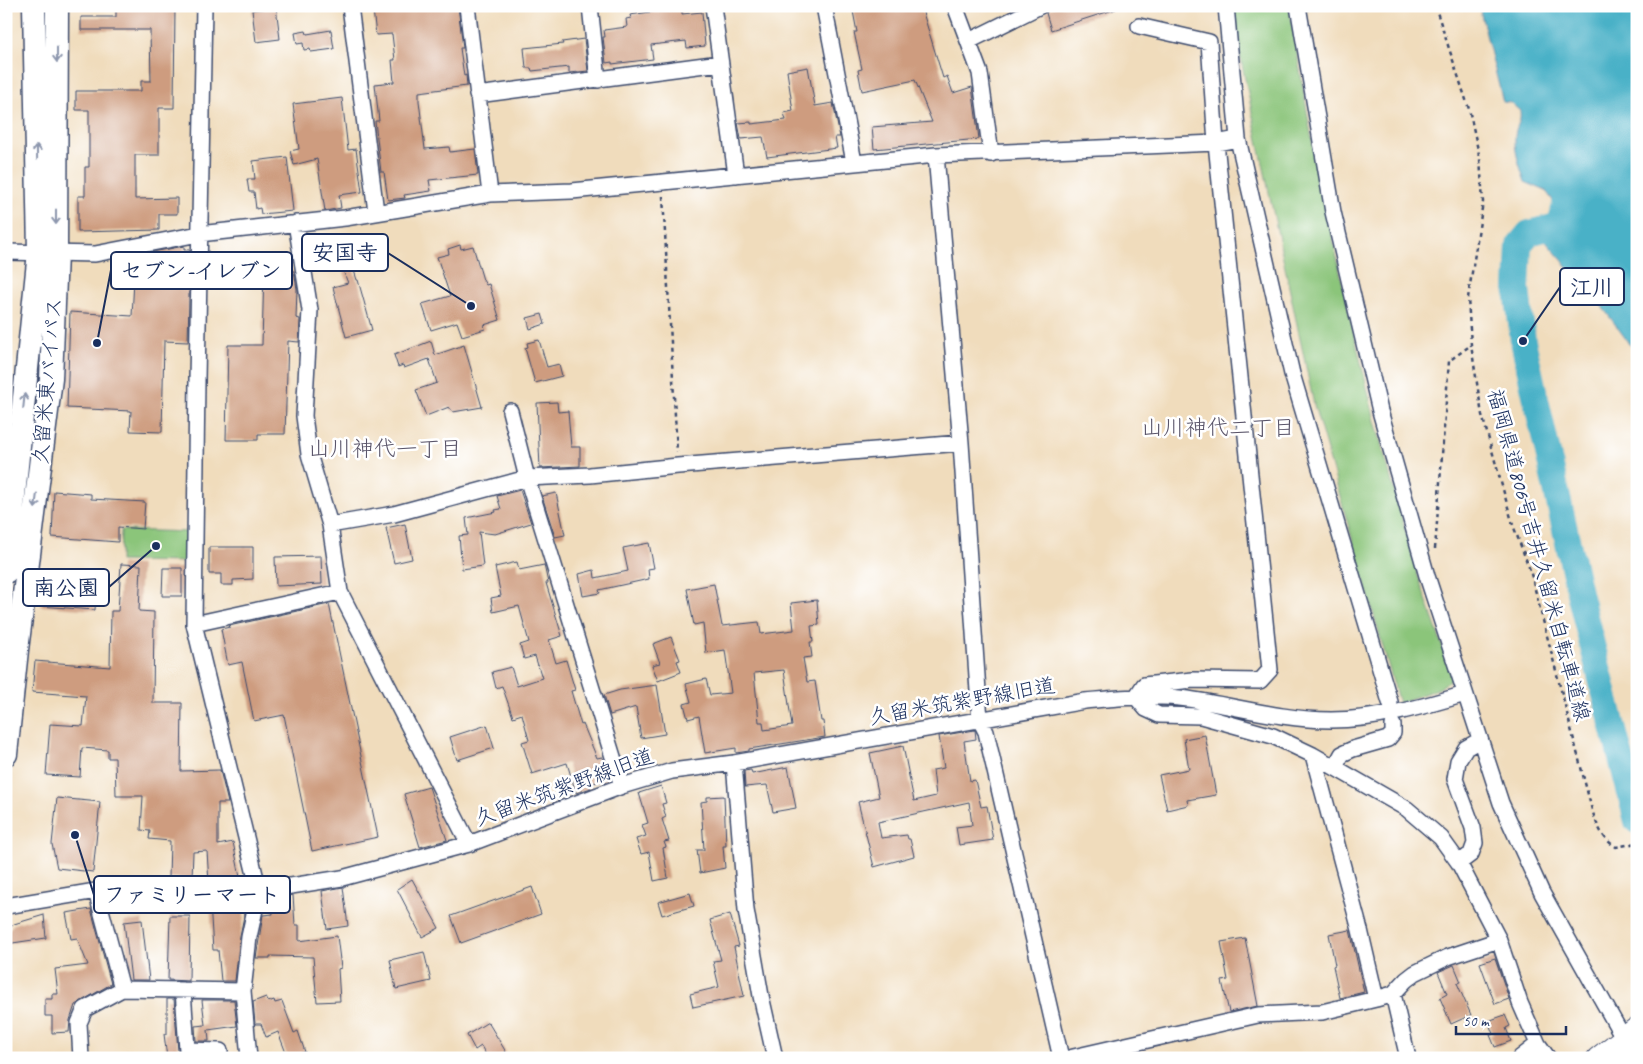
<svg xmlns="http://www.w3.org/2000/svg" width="1643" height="1064" viewBox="0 0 1643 1064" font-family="Caveat,'Klee One',sans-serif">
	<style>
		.green { fill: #8bc57a; stroke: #537a6c }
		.water { fill: #49b1c7; stroke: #327092 }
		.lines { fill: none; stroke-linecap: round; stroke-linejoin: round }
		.river { stroke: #49b1c7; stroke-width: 26 }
		.building { fill: #ce9c7f; fill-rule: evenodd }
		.minor-casing { stroke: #3b496c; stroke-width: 18 }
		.major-casing { stroke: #3b496c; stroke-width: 22 }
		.highway-casing { stroke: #3b496c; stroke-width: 25 }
		.path { stroke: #3b496c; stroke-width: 2.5; stroke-dasharray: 4 4; stroke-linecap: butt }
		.minor { stroke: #fff; stroke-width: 15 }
		.major { stroke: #fff; stroke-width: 20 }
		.highway { stroke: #fff; stroke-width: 22 }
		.oneway { stroke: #8d97ae }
		.labels { text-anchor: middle; stroke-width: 5; stroke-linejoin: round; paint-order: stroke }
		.street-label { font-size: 21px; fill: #1b2f5e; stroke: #fff }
		.neighbourhood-label { font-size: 22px; fill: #5a556a; stroke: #fff }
		.leader { fill: none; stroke: #1b2f5e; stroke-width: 2 }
		.callout-dot { fill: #1b2f5e; stroke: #fff; stroke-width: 2 }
		.callout { fill: #fff; stroke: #1b2f5e; stroke-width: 2 }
		.callout-label { font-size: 22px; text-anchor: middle; font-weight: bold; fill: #1b2f5e }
	</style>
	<rect width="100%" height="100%" fill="#fff"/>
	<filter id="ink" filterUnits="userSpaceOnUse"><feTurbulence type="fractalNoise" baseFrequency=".02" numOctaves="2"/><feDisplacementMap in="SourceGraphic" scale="10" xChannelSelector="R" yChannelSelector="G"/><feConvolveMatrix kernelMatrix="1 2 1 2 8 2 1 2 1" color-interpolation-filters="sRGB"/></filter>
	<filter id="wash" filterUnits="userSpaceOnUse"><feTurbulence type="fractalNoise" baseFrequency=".0096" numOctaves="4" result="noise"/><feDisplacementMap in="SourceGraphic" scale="20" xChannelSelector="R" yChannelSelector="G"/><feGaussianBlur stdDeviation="1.12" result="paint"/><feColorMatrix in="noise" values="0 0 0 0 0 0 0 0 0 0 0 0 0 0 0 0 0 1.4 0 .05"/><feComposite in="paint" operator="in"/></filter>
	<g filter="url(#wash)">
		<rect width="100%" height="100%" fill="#f0dcbc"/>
		<!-- green -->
		<path class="green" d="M1232,6H1289L1314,152L1349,313L1375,421L1417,573L1453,677L1440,688L1399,703L1314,405L1233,22Z
			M121,530L193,532L192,562L120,561Z"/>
		<!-- water -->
		<path class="water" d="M1479,6H1637V354L1598,301L1547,243L1552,223L1558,208L1546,191L1525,182C1520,166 1512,147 1516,130C1519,121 1521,121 1520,111L1511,103L1503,102Z"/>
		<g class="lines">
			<!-- river -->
			<path class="river" d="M1566,201L1560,225L1529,233L1519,245L1517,289L1523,341L1580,597L1637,821"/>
		</g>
		<g id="blocks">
			<!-- building -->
			<path class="building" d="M116,6H175L174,108H159V155H135V199L177,198V214H159V230L78,232V196H85V167H89V110H76V91H141V81H151L150,30H81V17H116Z
				M389,6H458L463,48H460L464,76L466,75L467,86L419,92V101L425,149L449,147L450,152L475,149L478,175L429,180L431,191L404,195L405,198L388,200L384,172H381L375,121H379L375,84L394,82L392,60H395L392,34L376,35L373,10L389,8Z
				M656,6H682V14L702,12L705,46L687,48L686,41L651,45L653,59L612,64V62L606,63L603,37H605L604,30L627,27L626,19L631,18L630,15L657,11Z
				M852,6H921L943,78L947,76L953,93L972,87L979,139L874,149L872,127L932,122L915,80L862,91L858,70L862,69L854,32H857Z
				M1057,6H1116V9L1051,30L1046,13L1049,9Z
				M276,7L280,39L256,42L252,10Z
				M331,30L334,49L311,52L310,49L304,50L303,43L297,44L295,33L306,31L307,34Z
				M584,39L588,71L569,73V67L532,71L531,68H526L524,48L563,44L562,42Z
				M808,67L815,106L833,103L840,137H835L837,148L767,157L763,137L741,139L738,123L751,122V124L786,120L784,113L793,111L787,71Z
				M342,98L348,150L356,149L362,192L339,195L341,208L325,211L317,159L294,165L290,151L299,149L293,104Z
				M287,157L293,211L261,214L260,208L256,209L254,192H249L247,179H255L253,161Z
				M343,235L357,280H358L372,330L346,337L333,287L348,283L336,253L332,254L328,240Z
				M460,245L461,249L473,246L483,280L486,285L489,284L500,320L484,325L485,329L462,336L457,322L431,330L422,304L450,296L437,257L449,254L448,249Z
				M184,246V250H190L188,342L164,341L162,432L130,431L131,411L67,408L70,312L132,316L134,281H132V256Z
				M264,270L294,271L297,289L296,318L300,319L299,342L288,341L285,434H258V440H226L228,345H262Z
				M542,314L545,324L530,329L527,318Z
				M539,340L547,367L559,364L562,376L535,383L525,348L528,347L527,343Z
				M431,341L435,355L464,345L482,407L453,412L449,407L426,416L416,390L437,383L429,359L404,368L403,365L398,367L394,355Z
				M557,402L558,412L568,411L571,447H580V466L540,468L537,403Z
				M520,490L531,523L495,534L479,532L483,566L462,569L459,536L468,535L466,518L496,512L495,510L501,509L497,496Z
				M54,491L91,494V499L145,502L143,529L118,527V542L52,537Z
				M556,493L565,535L555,537L542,496Z
				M405,524L412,559L394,563L386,528Z
				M649,543L654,568L648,569L649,579L599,590L600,593L583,596L579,574L594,570L595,578L628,571L623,548Z
				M209,547H253V579L233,580V585H221V574H209Z
				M321,556L322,584L276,586L275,557Z
				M517,562L519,570L544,565L548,583H546L562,636L549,640L556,663L566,660L575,690L571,691L581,725L583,724L597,758L602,757L609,779L589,784L591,788L576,793L567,763L532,774L522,742L529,740L522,714L513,717L502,686L496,688L492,672L511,667L517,686L542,678L535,656L524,659L520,645L529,642L519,606L493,612L491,598L501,596L495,567Z
				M121,564L141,565L139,611L154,612L153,703H182L181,771L220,770L228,803H218V845L233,842L241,882L209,883L207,851L193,852L192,878H169L170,841L149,839L150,831L141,830L143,796H116L115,758H108V750L82,748L80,777L46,775L50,724L83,726L86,696L32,692L35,661L110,667L111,611H118Z
				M163,568H182V596H162Z
				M43,572L97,576L95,610L41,606Z
				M714,584L722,626L759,622L761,634L794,630L791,603L817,600L819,625L811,626L813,642H810L812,657L803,658L807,682L815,681L821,721H823L825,737L749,749V751L736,753V748L705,753L699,716L688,719L684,704L691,702L686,684L706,679L710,695L731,693L725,650L706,653L703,623L694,625L687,589ZM784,670L792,726L764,730L763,722H759L754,673Z
				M329,604L378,837L312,851L284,715L254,721L242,662L228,665L221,629L230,627L229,626Z
				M671,637L680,660L677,661L681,672L658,681L652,665L660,663L653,644Z
				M657,685L665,734L641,738L636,707L610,715L604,695L620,690Z
				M487,725L494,748L457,760L450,737Z
				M975,730L976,739L964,741L970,781L975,780L981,807L987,806L993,840L959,845L956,827L972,825L969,802L878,822L881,838L907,835L908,839H910L914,856L874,867L858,802L879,797L870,753L903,746L914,801L936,796L933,770L944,768L939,736Z
				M1205,735L1216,795L1187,800L1188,805L1167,810L1159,775L1189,769L1184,739Z
				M788,767L796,808L773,812L767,785L745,787L744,771L751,770L752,774Z
				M661,786L666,803L662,804L666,817L662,819L669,841L664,842L666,847L663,848L668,878L654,881L649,852L641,854L636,839L646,836L642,825L648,823L639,793Z
				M429,787L447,840L420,847L404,794Z
				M724,796L726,846H723L725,868L700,873L697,850H704L701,802L707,801V797Z
				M57,798L100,802L93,872L57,868L52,844Z
				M412,879L439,928L422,937L397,889Z
				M343,887L348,926L327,929L322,891Z
				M532,887L541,914L461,943L451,916Z
				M690,893L694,906L662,915L658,902Z
				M293,895L295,925H299V941L337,936L341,968L338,969L340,1001L317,1002L313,957L270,956V958H256L263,915L273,914L272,898Z
				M242,901L244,916L240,936L235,981H221L218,950H213L210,902Z
				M91,909L111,984L75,1005L70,1020L69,1032L52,1033V1016H45V999H52V994H58L55,969L88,965L77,938L71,939L66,913Z
				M730,914L739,946L734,947L744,996L693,1007L690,994L719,987L713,961L721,960L710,920Z
				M44,915L46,938L6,944V932L14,924Z
				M170,916H190L189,981L168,980Z
				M142,920L149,980H131L124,922Z
				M1350,930L1364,992L1340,998L1333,966L1335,965L1329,934Z
				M1245,938L1258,1006L1229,1012L1222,981L1228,980L1221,942Z
				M424,952L431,981L396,989L390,960Z
				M1495,958L1509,999L1495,1004L1480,963Z
				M1454,965L1461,982L1457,983L1471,1015L1451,1024L1440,998L1447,994L1438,972Z
				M266,997L268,1002L274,1000L275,1003L282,1001L294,1033L298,1031L305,1052L288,1058L278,1032L266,1037L261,1024H255L253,1002Z
				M167,999H174L178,1051L182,1058H167L164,1034H167Z
				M202,1000H234L237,1026L208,1030L209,1041H196L195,1026L205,1025Z
				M1505,1015L1510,1026L1506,1028L1511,1041L1495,1047L1490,1035L1493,1034L1488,1021Z
				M488,1022L506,1052L497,1058H488L481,1046L475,1050L467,1035Z"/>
		</g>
	</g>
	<g filter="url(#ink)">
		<use href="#blocks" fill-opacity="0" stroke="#3b496c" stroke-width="1"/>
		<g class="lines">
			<!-- minor casing -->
			<g class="minor-casing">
				<path id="minor" d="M204,6L197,380L194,624L259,891L249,937L243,991L249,1058
					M350,6L376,212
					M590,6L598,80
					M713,6L736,175
					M824,6L854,162
					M955,6L980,73L991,154
					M1298,6L1333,212L1380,411L1427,576L1501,803L1542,893L1623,1037
					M1139,26L1209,42L1216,143L1270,670L1260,681L1193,680L1144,685L1136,697L1146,709L1159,715L1201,716L1273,736L1313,755L1407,809L1441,838L1459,863L1499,940L1520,1003L1538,1044L1548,1058
					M969,41L1040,6
					M477,95L720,63
					M1238,139L1292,374L1390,702
					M936,155L961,443L980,720L986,732L1061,1058
					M490,194L572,191L936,155L1216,143L1238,139L1226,6
					M296,223L310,310L304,416L309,454L330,525L340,592L469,844
					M6,252L95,254L199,234L345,218L490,194L467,6
					M510,411L527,478L622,786
					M330,525L394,514L527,478L590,475L678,466L961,443
					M194,624L340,592
					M1313,755L1360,930L1376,999
					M734,763L746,910L761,996L775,1058
					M1335,767L1342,754L1353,749L1388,739L1393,733V725
					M1459,863L1471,854L1475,843L1473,828L1455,779L1458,761L1466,748L1480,740
					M96,891L122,989
					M6,906L96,891L137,895L259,891L342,878L469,844L622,786L672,771L734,763L1085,701C1119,698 1153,694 1188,699C1235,706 1283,720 1331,720C1376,720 1422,707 1465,694
					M183,990L187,1050L220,1051L219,1058
					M1393,994L1408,1058
					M81,1058L79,1023L85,1009L122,989L243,991
					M1069,1058L1258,1015L1322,1012L1376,999L1393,994L1406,980L1415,973L1448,957L1499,940
					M1520,1058L1538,1044"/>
			</g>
			<!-- major casing -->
			<g class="major-casing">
				<path id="major" d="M1623,1037L1635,1058
					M1597,1058L1637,1027"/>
			</g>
			<!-- highway casing -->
			<g class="highway-casing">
				<path id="highway" d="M6,572L39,252L34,6
					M6,754L17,650L51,379L56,254L57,6"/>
			</g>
			<!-- path -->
			<path class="path" d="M1435,6L1469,109L1480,159L1483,202L1468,298L1471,345L1482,415L1513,525L1530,570L1592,810C1597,825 1602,839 1616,847L1637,843
				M663,196L677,452
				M1435,549L1449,361L1471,345"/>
			<!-- minor -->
			<use href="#minor" class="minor"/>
			<!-- major -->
			<use href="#major" class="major"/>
			<!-- highway -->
			<use href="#highway" class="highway"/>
		</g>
		<!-- one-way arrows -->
		<defs><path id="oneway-shaft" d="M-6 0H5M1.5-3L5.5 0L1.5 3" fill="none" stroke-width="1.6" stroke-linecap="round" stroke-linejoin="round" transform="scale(1.25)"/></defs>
		<g class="oneway">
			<use href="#oneway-shaft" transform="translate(57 55) rotate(90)"/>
			<use href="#oneway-shaft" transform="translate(37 152) rotate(-91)"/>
			<use href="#oneway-shaft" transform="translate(56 217) rotate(90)"/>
			<use href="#oneway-shaft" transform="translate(24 401) rotate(-84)"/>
			<use href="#oneway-shaft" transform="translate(36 501) rotate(97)"/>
		</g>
	</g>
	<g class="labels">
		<!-- street labels -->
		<g class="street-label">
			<text transform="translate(47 381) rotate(-85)" y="7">久留米東バイパス</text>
			<text transform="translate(1539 555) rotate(75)" y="7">福岡県道806号吉井久留米自転車道線</text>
			<text transform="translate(962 701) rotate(-10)" y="7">久留米筑紫野線旧道</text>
			<text transform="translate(564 787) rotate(-20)" y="7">久留米筑紫野線旧道</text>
		</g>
		<!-- neighbourhood labels -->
		<g class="neighbourhood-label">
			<text x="1218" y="435">山川神代二丁目</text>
			<text x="385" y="456">山川神代一丁目</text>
		</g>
	</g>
	<!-- callouts -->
	<path class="leader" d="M471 306L388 253M97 343L111 270M1523 341L1560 287M156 546L109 587M75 835L94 895"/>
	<g class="callout-dot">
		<circle cx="471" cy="306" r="5"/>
		<circle cx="97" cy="343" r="5"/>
		<circle cx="1523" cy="341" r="5"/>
		<circle cx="156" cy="546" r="5"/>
		<circle cx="75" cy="835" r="5"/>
	</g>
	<g class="callout">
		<rect x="302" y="234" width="86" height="37" rx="5"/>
		<rect x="111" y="252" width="181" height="37" rx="5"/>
		<rect x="1560" y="268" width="64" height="37" rx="5"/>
		<rect x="23" y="569" width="86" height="37" rx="5"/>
		<rect x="94" y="876" width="196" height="37" rx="5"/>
	</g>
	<g class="callout-label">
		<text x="345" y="260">安国寺</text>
		<text x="201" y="278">セブン-イレブン</text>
		<text x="1592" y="295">江川</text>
		<text x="66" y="595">南公園</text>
		<text x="192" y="902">ファミリーマート</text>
	</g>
	<!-- margin -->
	<rect width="1643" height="1064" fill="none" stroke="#fff" stroke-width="25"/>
	<!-- scale -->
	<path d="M1456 1026v8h110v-8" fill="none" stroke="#1b2f5e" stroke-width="2.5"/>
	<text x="1463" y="1026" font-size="15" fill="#1b2f5e" stroke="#ffffff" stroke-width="4" paint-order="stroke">50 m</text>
</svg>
